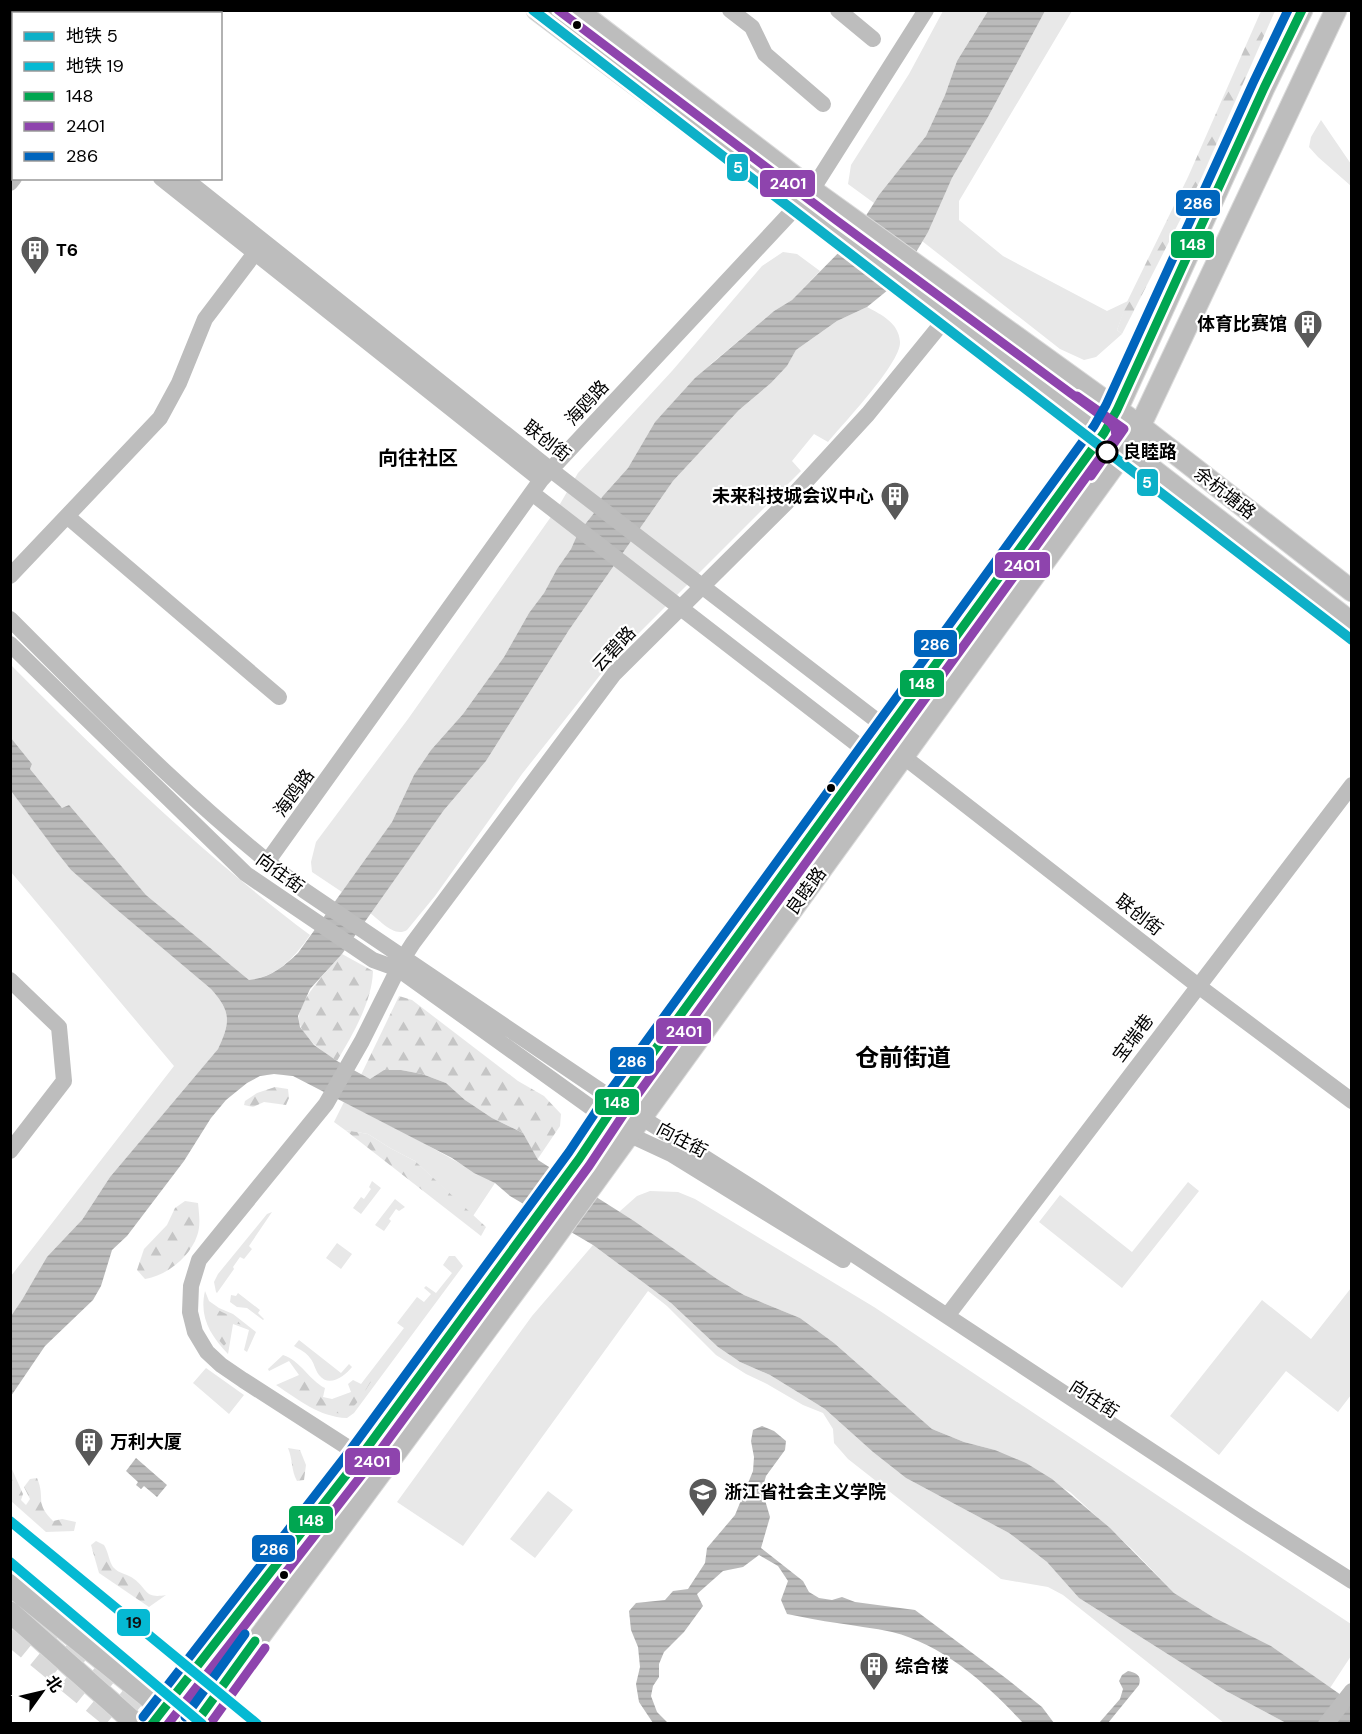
<svg xmlns="http://www.w3.org/2000/svg" width="1362" height="1734" viewBox="0 0 1362 1734" font-family="'DM Sans','Noto Sans SC',sans-serif">
	<style>
		.green { fill: #e8e8e8 }
		.forest { fill: url(#forest-firs) }
		.water { fill: url(#water-rules) }
		.lines { fill: none; stroke-linecap: round; stroke-linejoin: round }
		.highway-tunnel { stroke: #d9d9d9; stroke-width: 24; stroke-dasharray: 24 12; stroke-linecap: butt }
		.major-casing { stroke: #dbdbdb; stroke-width: 23 }
		.minor { stroke: #bdbdbd; stroke-width: 16 }
		.major { stroke: #bdbdbd; stroke-width: 21 }
		.bus-1-casing { stroke: #fff; stroke-width: 14 }
		.bus-2-casing { stroke: #fff; stroke-width: 14 }
		.bus-3-casing { stroke: #fff; stroke-width: 14 }
		.bus-1 { stroke: #00a651; stroke-width: 9 }
		.bus-2 { stroke: #8e44ad; stroke-width: 9 }
		.bus-3 { stroke: #0065bd; stroke-width: 9 }
		.metro-1-casing { stroke: #fff; stroke-width: 15 }
		.metro-2-casing { stroke: #fff; stroke-width: 15 }
		.metro-1 { stroke: #0db0c8; stroke-width: 10 }
		.metro-2 { stroke: #05b9d3; stroke-width: 10 }
		.bus-dot { fill: #000; stroke: #fff; stroke-width: 2 }
		.stop-dot { fill: #fff; stroke: #000; stroke-width: 3 }
		.labels { text-anchor: middle; stroke-width: 4.5; stroke-linejoin: round; paint-order: stroke }
		.poi-label { font-size: 18px; font-weight: bold; fill: #000; stroke: #fff; text-anchor: start }
		.street-label { font-size: 18px; fill: #000; stroke: #fff }
		.stop-label { font-size: 18px; font-weight: bold; fill: #000; stroke: #fff; text-anchor: start }
		.neighbourhood-label { font-size: 20px; font-weight: bold; fill: #000; stroke: #fff }
		.district-label { font-size: 24px; font-weight: bold; fill: #000; stroke: #fff }
		.line-badge { stroke: #fff; stroke-width: 2 }
		.badge-label { font-size: 16px; text-anchor: middle; font-weight: bold; fill: #fff }
		.pale-badge-label { font-size: 16px; text-anchor: middle; font-weight: bold; fill: #111 }
	</style>
	<defs>
		<pattern id="forest-firs" width="22" height="20" patternUnits="userSpaceOnUse" patternTransform="scale(1.5)"><rect width="22" height="20" fill="#e8e8e8"/><path d="M5 1l3.5 6h-7zM16 11l3.5 6h-7z" fill="#c5c5c5"/></pattern>
		<pattern id="water-rules" width="6" height="5" patternUnits="userSpaceOnUse" patternTransform="scale(1.5)"><rect width="6" height="5" fill="#bababa"/><path d="M0 2.5h6" fill="none" stroke="#9e9e9e"/></pattern>
	</defs>
	<rect width="100%" height="100%" fill="#fff"/>
	<!-- green -->
	<path class="green" d="M943,11H988L957,61L945,95L926,136L874,203L848,184L851,165L909,74Z
		M1045,11H1072L959,201V220L1003,256L1107,311L1128,301L1117,330L1122,334L1096,357L1084,360L1060,349L922,241L952,178L988,117Z
		M1321,120L1351,164V186L1318,157L1309,147L1311,137Z
		M783,252L797,254L820,271L792,300L774,311L712,363L655,422L628,468L602,497L594,513L578,533L571,549L557,569L544,593L529,613L504,657L463,714L431,750L414,775L392,822L342,892L312,872L311,862L316,842L408,719L560,504L578,473L672,371L762,266Z
		M867,307C882,315 899,323 900,342C901,363 843,424 828,442L814,434L792,461L801,471L612,660L522,774L435,896L407,930C394,938 380,920 370,913L444,810L486,761L569,630L673,481L739,410L771,383L787,366L796,350L837,321Z
		M10,664C103,758 204,856 310,935C295,957 277,977 249,980L146,895L117,862L62,808L30,769L32,764L11,738Z
		M11,791L71,870L211,989C232,1012 230,1023 218,1049L110,1177L82,1220L11,1316V1276L174,1066L11,872Z
		M344,1102L418,1140L495,1183L473,1216L415,1161L390,1148L368,1134L345,1130L334,1122Z
		M372,1181L381,1188L361,1214L353,1208L361,1197L364,1199L371,1189L369,1187Z
		M1188,1182L1199,1191L1122,1288L1039,1222L1060,1195L1132,1252Z
		M650,1191L678,1192L695,1199L874,1307L1351,1624V1656L1330,1688L1271,1646L1213,1617L1174,1593L1133,1550L1070,1492L995,1450L964,1442L932,1429L834,1343L800,1318L744,1295L717,1279L619,1212L637,1196Z
		M395,1199L405,1207L399,1211L396,1209L389,1219L391,1221L384,1231L375,1225Z
		M272,1212L249,1246L252,1249L244,1259L240,1257L233,1267L234,1269L217,1293L216,1292L214,1282L218,1274L267,1214Z
		M337,1243L352,1254L341,1269L326,1258Z
		M593,1245L671,1303L718,1347L740,1362L770,1375L825,1409L873,1452L906,1478L1009,1533L1047,1562L1079,1598L1226,1691L1286,1723H1224L1063,1595L1048,1587L1001,1579L848,1459L834,1443L833,1429L823,1413L803,1405L767,1384L746,1374L716,1355L667,1306L648,1291L463,1546L397,1502L532,1316Z
		M449,1256H455L463,1266L354,1413L347,1418C319,1417 299,1400 276,1385L299,1375L289,1361L269,1371L268,1369L283,1355C301,1361 309,1380 325,1388L323,1397L332,1399L351,1392L348,1384L353,1380L361,1384L404,1328L397,1323L417,1297L424,1302L431,1294L424,1288L426,1286L436,1293L452,1273L443,1265Z
		M1351,1288V1395L1338,1412L1286,1371L1219,1455L1170,1416L1262,1300L1311,1339Z
		M205,1291L209,1301L219,1308L233,1314L256,1332L247,1352L244,1350L249,1330L233,1324L228,1354C210,1335 199,1317 205,1291Z
		M238,1293L260,1310L258,1313L264,1319L263,1320L247,1308L237,1307L230,1302L231,1295L236,1296Z
		M299,1340L341,1373L349,1364L352,1367C345,1376 329,1388 319,1375C315,1370 314,1362 310,1358C307,1353 299,1349 294,1346Z
		M206,1368L244,1395L229,1414L193,1383Z
		M548,1491L573,1510L535,1558L510,1539Z"/>
	<!-- forest -->
	<path class="forest" d="M1261,11H1275L1201,179L1122,334L1117,330L1126,304L1188,177Z
		M342,954L373,971C372,1002 353,1034 337,1061C324,1052 306,1041 300,1025C292,1005 329,969 342,954Z
		M399,996L412,1000L518,1081L544,1096L561,1114L560,1126L537,1160L523,1133L492,1118L465,1100L446,1083L422,1074L401,1070H384L370,1079L361,1075Z
		M275,1087L288,1089L289,1098L286,1105L264,1102L253,1107L244,1105L245,1101L257,1093Z
		M345,1130L368,1134L390,1148L415,1161L486,1227L481,1236Z
		M185,1201L198,1203C199,1213 201,1226 197,1236C190,1257 166,1276 145,1279L137,1270L144,1249L167,1225L175,1208Z
		M209,1303C220,1314 233,1314 242,1325L232,1322L228,1341L224,1346L216,1337L207,1304Z
		M370,1376L374,1377C367,1387 361,1400 352,1408C337,1424 302,1399 289,1389L287,1385L301,1377C313,1381 318,1389 322,1399L333,1402L354,1393L355,1383L360,1386Z
		M288,1448L300,1450L306,1465L304,1480L297,1481C291,1470 293,1460 288,1448Z
		M11,1467L23,1494L21,1500L26,1505L30,1499L24,1487L30,1479L37,1478C46,1499 34,1502 53,1521L62,1519L76,1522L74,1531L46,1532L11,1501Z
		M96,1541L104,1545C108,1551 109,1561 113,1567C119,1574 128,1574 134,1579C148,1589 144,1599 166,1595L149,1607L99,1573L91,1545Z"/>
	<!-- water -->
	<path class="water" d="M988,11H1045L988,117L952,178L928,232L899,281L867,307L837,321L796,350L787,366L771,383L739,410L673,481L569,630L486,761L444,810L342,954L310,989L298,1016L300,1027L314,1045L337,1061L370,1079L384,1070H401L422,1074L446,1083L465,1100L492,1118L523,1133L538,1160L634,1221L717,1279L744,1295L800,1318L834,1343L932,1429L964,1442L995,1450L1026,1463L1052,1479L1110,1528L1174,1593L1213,1617L1271,1646L1351,1702V1723H1286L1226,1691L1079,1598L1047,1562L1009,1533L906,1478L873,1452L825,1409L770,1375L740,1362L718,1347L671,1303L593,1245L510,1196L495,1183L474,1173L452,1158L293,1076L274,1074L260,1076L247,1083L226,1100L211,1118L184,1161L127,1236L112,1250L101,1286L93,1300L45,1346L11,1396V1316L22,1300L47,1257L82,1220L110,1177L218,1049C230,1023 232,1012 211,989L103,898L71,870L56,851L11,791V738L32,764L30,769L62,808L69,805L146,895L249,980C270,978 283,967 298,953L392,822L414,775L431,750L463,714L504,657L529,613L544,593L557,569L571,549L578,533L594,513L602,497L628,468L655,422L695,378L774,311L792,300L850,241L879,195L926,136L945,95L957,61Z
		M762,1426L774,1431L786,1441L785,1450L766,1476L762,1490L770,1517L761,1548L803,1581L809,1592L819,1598L832,1600L842,1597L855,1602L915,1610L1007,1679L1042,1707L1054,1723H1023C988,1685 944,1645 892,1632C874,1628 855,1626 837,1623C821,1621 804,1617 787,1614L781,1600L788,1581L778,1566L759,1555L743,1567L723,1571L697,1594L703,1606L684,1632L664,1652L659,1664V1677L653,1686L651,1696L657,1712L668,1723H653L639,1702L636,1684L640,1667L638,1647L631,1630L629,1611L636,1603L665,1600L673,1591L688,1589L705,1563L707,1548L735,1515L753,1471L754,1457L751,1441L753,1430Z
		M136,1458L167,1485L157,1497L144,1486L141,1489L136,1485L138,1482L126,1471Z
		M1128,1671C1136,1673 1142,1675 1139,1685L1108,1723H1099L1120,1699L1123,1689L1119,1681L1122,1675Z"/>
	<g class="lines">
		<!-- highway-tunnel -->
		<path class="highway-tunnel" d="M10,1601L162,1724
			M10,1633L121,1724"/>
		<!-- major casing -->
		<g class="major-casing">
			<path id="major" d="M537,10L829,230L1126,449L1352,623
				M577,10L812,190L1140,426L1352,591
				M10,1585L163,1709L185,1724
				M10,1612L136,1724
				M152,1724L361,1456L579,1159L617,1102L1104,433L1117,410L1264,88L1302,10
				M195,1724L544,1252L1126,449L1140,426L1336,10"/>
		</g>
		<!-- minor -->
		<path class="minor" d="M559,10L591,34L611,43
			M730,10L752,27L765,54L823,104
			M838,10L873,39
			M151,14L154,10
			M172,14L175,10
			M10,34L14,37
			M10,54L14,57
			M10,158L14,155
			M161,178L541,480
			M184,178L551,470L889,730
			M10,183L14,178
			M532,493L871,755
			M68,517L279,697
			M10,576L160,418L179,383L205,319L255,253
			M10,619C105,714 198,810 305,891L617,1102L759,1192L1250,1516L1352,1581
			M10,644L246,874L373,960L398,969L628,1134L671,1154L843,1260
			M904,757L1197,985L1352,1101
			M267,862L541,480L812,190L926,10
			M10,980L59,1027L64,1081L10,1151
			M947,1316L1352,785
			M361,1456L243,1380L221,1365L207,1352L195,1332L190,1312L191,1286L199,1260L326,1104L362,1041L404,957L413,943L614,674L786,503L868,414L947,317
			M1326,1724L1352,1691"/>
		<!-- major -->
		<use href="#major" class="major"/>
		<!-- bus-1 casing -->
		<g class="bus-1-casing">
			<path id="bus-1" d="M152,1724L361,1456L579,1159L617,1102L1104,433L1117,410L1264,88L1302,10
				M195,1724L255,1641"/>
		</g>
		<!-- bus-2 casing -->
		<g class="bus-2-casing">
			<path id="bus-2" d="M1077,396L1124,429L1091,476
				M168,1724L371,1463L589,1166L627,1109L1116,436L1115,429L1111,423L836,220L558,10
				M210,1724L265,1648"/>
		</g>
		<!-- bus-3 casing -->
		<g class="bus-3-casing">
			<path id="bus-3" d="M143,1717L351,1449L569,1152L607,1095L1094,426L1106,405L1253,83L1288,10
				M185,1717L245,1634"/>
		</g>
		<!-- bus-1 -->
		<use href="#bus-1" class="bus-1"/>
		<!-- bus-2 -->
		<use href="#bus-2" class="bus-2"/>
		<!-- bus-3 -->
		<use href="#bus-3" class="bus-3"/>
		<!-- metro-1 casing -->
		<g class="metro-1-casing">
			<path id="metro-1" d="M533,10L1352,640"/>
		</g>
		<!-- metro-2 casing -->
		<g class="metro-2-casing">
			<path id="metro-2" d="M10,1521L257,1724
				M10,1562L202,1724"/>
		</g>
		<!-- metro-1 -->
		<use href="#metro-1" class="metro-1"/>
		<!-- metro-2 -->
		<use href="#metro-2" class="metro-2"/>
	</g>
	<!-- icons -->
	<defs>
		<g id="building-pin" transform="scale(1.5)"><path d="M0 17L-7.5 6A9.5 9.5 0 1 1 7.5 6Z" fill="#595959" stroke="#fff"/><path d="M-4-6H4V6H1V3H-1V6H-4ZM-2.5-4.3h1.7v1.8h-1.7ZM.8-4.3h1.7v1.8H.8ZM-2.5-1h1.7V.8h-1.7ZM.8-1h1.7V.8H.8Z" fill="#fff"/></g>
		<g id="school-pin" transform="scale(1.5)"><path d="M0 17L-7.5 6A9.5 9.5 0 1 1 7.5 6Z" fill="#595959" stroke="#fff"/><path d="M0-5L7-2L0 1L-7-2ZM-4 1L0 2.5L4 1V4Q0 6-4 4Z" fill="#fff"/></g>
	</defs>
	<g fill-rule="evenodd">
		<use href="#building-pin" x="35" y="250"/>
		<use href="#building-pin" x="1308" y="324"/>
		<use href="#building-pin" x="895" y="496"/>
		<use href="#building-pin" x="89" y="1442"/>
		<use href="#school-pin" x="703" y="1492"/>
		<use href="#building-pin" x="874" y="1666"/>
	</g>
	<!-- markers -->
	<g class="bus-dot">
		<circle cx="577" cy="25" r="5"/>
		<circle cx="831" cy="788" r="5"/>
		<circle cx="284" cy="1575" r="5"/>
	</g>
	<circle class="stop-dot" cx="1107" cy="452" r="10"/>
	<g class="labels">
		<!-- poi labels -->
		<g class="poi-label">
			<text x="56" y="256">T6</text>
			<text x="1287" y="330" text-anchor="end">体育比赛馆</text>
			<text x="874" y="502" text-anchor="end">未来科技城会议中心</text>
			<text x="110" y="1448">万利大厦</text>
			<text x="724" y="1498">浙江省社会主义学院</text>
			<text x="895" y="1672">综合楼</text>
		</g>
		<!-- street labels -->
		<g class="street-label">
			<text transform="translate(587 403) rotate(-47)" y="6">海鸥路</text>
			<text transform="translate(547 441) rotate(38)" y="6">联创街</text>
			<text transform="translate(1225 493) rotate(38)" y="6">余杭塘路</text>
			<text transform="translate(614 649) rotate(-47)" y="6">云碧路</text>
			<text transform="translate(294 793) rotate(-54)" y="6">海鸥路</text>
			<text transform="translate(280 873) rotate(36)" y="6">向往街</text>
			<text transform="translate(806 891) rotate(-54)" y="6">良睦路</text>
			<text transform="translate(1139 915) rotate(38)" y="6">联创街</text>
			<text transform="translate(1133 1038) rotate(-53)" y="6">宝瑞巷</text>
			<text transform="translate(682 1140) rotate(28)" y="6">向往街</text>
			<text transform="translate(1094 1399) rotate(33)" y="6">向往街</text>
		</g>
		<!-- stop labels -->
		<g class="stop-label">
			<text x="1123" y="458">良睦路</text>
		</g>
		<!-- neighbourhood labels -->
		<g class="neighbourhood-label">
			<text x="418" y="465">向往社区</text>
		</g>
		<!-- district labels -->
		<g class="district-label">
			<text x="903" y="1066">仓前街道</text>
		</g>
	</g>
	<g class="line-badge">
		<rect x="726" y="153" width="23" height="29" rx="6" fill="#0db0c8"/>
		<rect x="759" y="169" width="57" height="29" rx="6" fill="#8e44ad"/>
		<rect x="1175" y="189" width="46" height="28" rx="6" fill="#0065bd"/>
		<rect x="1170" y="230" width="45" height="29" rx="6" fill="#00a651"/>
		<rect x="1136" y="468" width="23" height="29" rx="6" fill="#0db0c8"/>
		<rect x="994" y="551" width="57" height="28" rx="6" fill="#8e44ad"/>
		<rect x="913" y="629" width="45" height="29" rx="6" fill="#0065bd"/>
		<rect x="899" y="669" width="46" height="29" rx="6" fill="#00a651"/>
		<rect x="655" y="1017" width="57" height="28" rx="6" fill="#8e44ad"/>
		<rect x="609" y="1046" width="46" height="29" rx="6" fill="#0065bd"/>
		<rect x="594" y="1088" width="46" height="28" rx="6" fill="#00a651"/>
		<rect x="344" y="1447" width="57" height="29" rx="6" fill="#8e44ad"/>
		<rect x="288" y="1505" width="46" height="29" rx="6" fill="#00a651"/>
		<rect x="251" y="1534" width="45" height="29" rx="6" fill="#0065bd"/>
		<rect x="116" y="1608" width="35" height="29" rx="6" fill="#05b9d3"/>
	</g>
	<g class="badge-label">
		<text x="738" y="173">5</text>
		<text x="788" y="189">2401</text>
		<text x="1198" y="209">286</text>
		<text x="1193" y="250">148</text>
		<text x="1147" y="488">5</text>
		<text x="1022" y="571">2401</text>
		<text x="935" y="650">286</text>
		<text x="922" y="689">148</text>
		<text x="684" y="1037">2401</text>
		<text x="632" y="1067">286</text>
		<text x="617" y="1108">148</text>
		<text x="372" y="1467">2401</text>
		<text x="311" y="1526">148</text>
		<text x="274" y="1555">286</text>
	</g>
	<g class="pale-badge-label">
		<text x="134" y="1628">19</text>
	</g>
	<!-- border -->
	<rect width="1362" height="1734" fill="none" stroke="#000000" stroke-width="24"/>
	<!-- legend -->
	<rect x="12" y="12" width="210" height="168" fill="#ffffff" stroke="#999999" stroke-width="1.5"/>
	<rect x="24" y="32" width="30" height="9" fill="#0db0c8" stroke="#999999" stroke-width="1.5"/>
	<text x="66" y="42" font-size="18" fill="#000000">地铁 5</text>
	<rect x="24" y="62" width="30" height="9" fill="#05b9d3" stroke="#999999" stroke-width="1.5"/>
	<text x="66" y="72" font-size="18" fill="#000000">地铁 19</text>
	<rect x="24" y="92" width="30" height="9" fill="#00a651" stroke="#999999" stroke-width="1.5"/>
	<text x="66" y="102" font-size="18" fill="#000000">148</text>
	<rect x="24" y="122" width="30" height="9" fill="#8e44ad" stroke="#999999" stroke-width="1.5"/>
	<text x="66" y="132" font-size="18" fill="#000000">2401</text>
	<rect x="24" y="152" width="30" height="9" fill="#0065bd" stroke="#999999" stroke-width="1.5"/>
	<text x="66" y="162" font-size="18" fill="#000000">286</text>
	<!-- north arrow -->
	<g transform="translate(42 1692) rotate(56)" stroke="#ffffff" stroke-width="4.5" paint-order="stroke">
	<path d="M0-4.5L10 22L0 15L-10 22Z" fill="#000000"/>
	<text y="-9" font-size="16" font-weight="bold" text-anchor="middle" fill="#000000">北</text>
	</g>
</svg>
